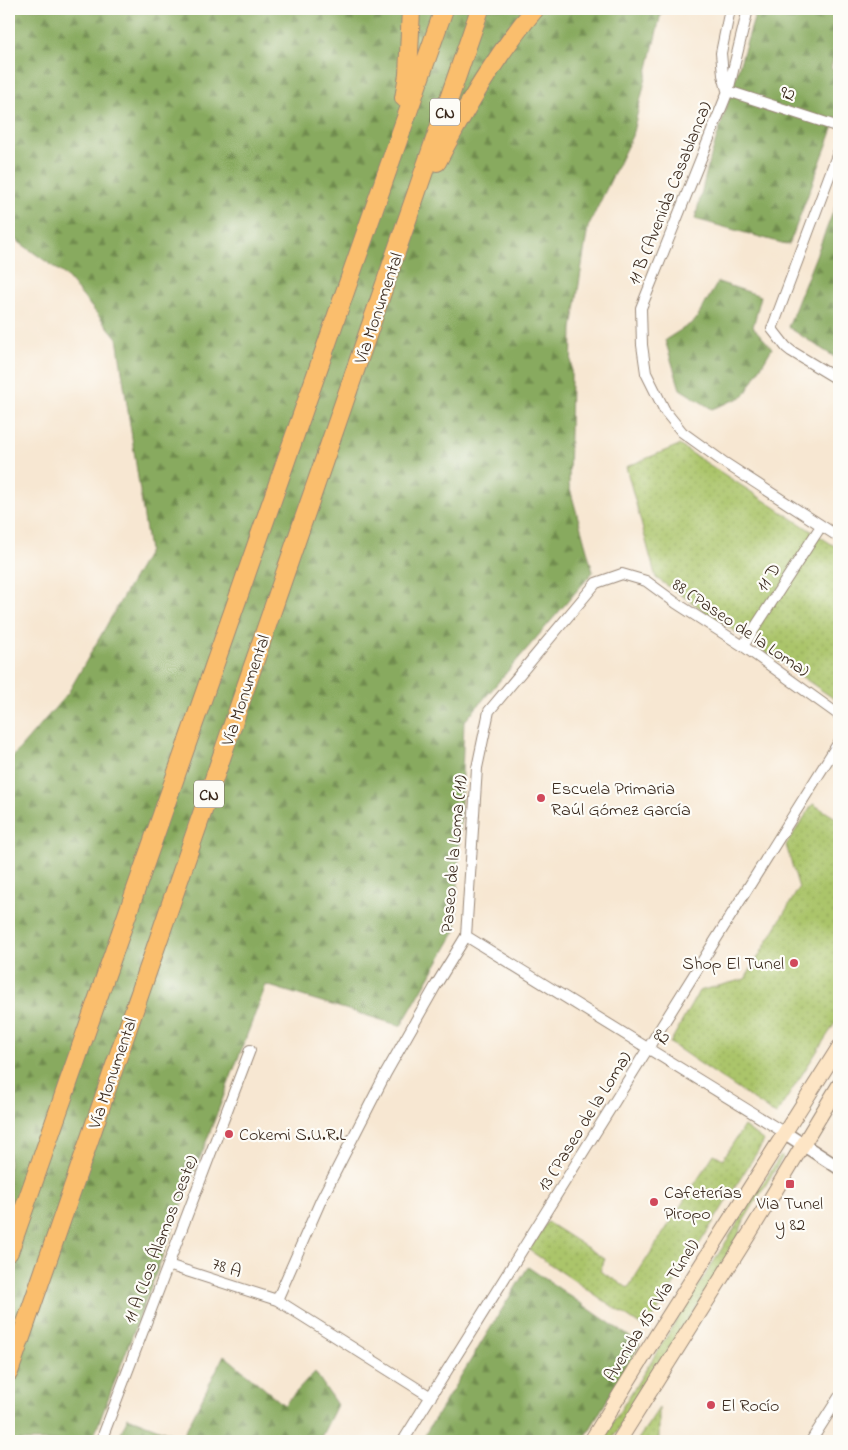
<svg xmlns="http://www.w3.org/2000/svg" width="848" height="1450" viewBox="0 0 848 1450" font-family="'Indie Flower',sans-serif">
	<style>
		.grass { fill: url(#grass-dots); stroke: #737844 }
		.forest { fill: url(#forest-firs); stroke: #626a3e }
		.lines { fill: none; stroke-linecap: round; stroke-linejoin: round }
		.minor-casing { stroke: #998878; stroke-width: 12 }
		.tertiary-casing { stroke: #998878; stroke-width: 15 }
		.secondary-casing { stroke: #998878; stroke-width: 16 }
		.motorway-casing { stroke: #998878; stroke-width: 20 }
		.minor { stroke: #fff; stroke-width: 10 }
		.tertiary { stroke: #fff; stroke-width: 12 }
		.secondary { stroke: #fde5c5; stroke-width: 14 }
		.motorway { stroke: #fabe6d; stroke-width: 18 }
		.poi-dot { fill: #d1495b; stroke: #fdfcf7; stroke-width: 2 }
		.labels { text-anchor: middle; stroke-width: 4.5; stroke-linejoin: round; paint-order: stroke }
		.shield { fill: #fdfcf7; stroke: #75695f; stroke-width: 1 }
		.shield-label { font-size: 16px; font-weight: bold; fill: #3b2a1e }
		.street-label { font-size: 18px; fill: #3b2a1e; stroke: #fdfcf7 }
		.poi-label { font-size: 18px; fill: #3b2a1e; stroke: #fdfcf7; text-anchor: start }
	</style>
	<defs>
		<pattern id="grass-dots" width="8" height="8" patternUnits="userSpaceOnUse" patternTransform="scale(1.25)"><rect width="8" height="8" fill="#abc56b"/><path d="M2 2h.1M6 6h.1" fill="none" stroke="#94a95c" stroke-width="1.8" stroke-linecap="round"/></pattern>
		<pattern id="forest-firs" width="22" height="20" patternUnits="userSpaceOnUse" patternTransform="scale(1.25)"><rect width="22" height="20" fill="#88aa5f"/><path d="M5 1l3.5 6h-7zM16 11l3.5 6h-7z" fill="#708b4e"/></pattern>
	</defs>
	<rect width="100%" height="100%" fill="#fdfcf7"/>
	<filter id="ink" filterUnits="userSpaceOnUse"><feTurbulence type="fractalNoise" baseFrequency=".02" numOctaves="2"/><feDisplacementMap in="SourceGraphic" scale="10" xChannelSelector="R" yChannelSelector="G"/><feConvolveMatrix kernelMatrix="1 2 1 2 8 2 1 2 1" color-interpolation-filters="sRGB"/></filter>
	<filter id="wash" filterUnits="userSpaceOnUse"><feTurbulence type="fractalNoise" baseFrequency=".0096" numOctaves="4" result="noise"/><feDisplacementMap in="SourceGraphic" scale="20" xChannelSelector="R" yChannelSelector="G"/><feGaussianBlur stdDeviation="1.12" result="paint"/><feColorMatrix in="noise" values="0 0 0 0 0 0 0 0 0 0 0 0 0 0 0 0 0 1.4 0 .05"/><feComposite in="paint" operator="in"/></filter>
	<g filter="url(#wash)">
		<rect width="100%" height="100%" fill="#f7e7d2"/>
		<!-- grass -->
		<path class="grass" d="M679,445L839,549V702L656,578L626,467Z
			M813,804L839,820V1017L776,1115L670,1043L699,991L745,979L799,888L786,845Z
			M744,1126L764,1141L646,1329L529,1250L547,1222L605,1259L600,1271L628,1288L714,1154L723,1159Z
			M780,1156L783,1157L744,1220L734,1247L611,1441H601Z
			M659,1408V1441H637Z"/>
		<!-- forest -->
		<path class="forest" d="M9,9H662L632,136L588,227L572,329L569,485L593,572L464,722L456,931L401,1026L266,985L92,1441H9V1429L14,1406L9,1402V761L68,693L149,551L117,338L65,275L9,235Z
			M757,9H839V37L831,68L839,75V113L789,245L695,219L708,166Z
			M839,197V360L788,327Z
			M718,282L761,296L753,327L772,348L744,396L712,409L680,389L665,340L695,321Z
			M528,1267L640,1344L583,1441H421Z
			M224,1355L284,1405L315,1372L337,1405L319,1441H117L128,1417L182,1438Z"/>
	</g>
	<g filter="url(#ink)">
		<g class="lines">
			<!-- minor casing -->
			<g class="minor-casing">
				<path id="minor" d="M748,9L728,91L641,308L642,345L646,373L665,411L682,432L725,463L839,537
					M727,90L723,75L721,53L730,9
					M728,91L839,127
					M839,150L772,329L786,347L791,351L839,380
					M743,646L821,526
					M466,936L785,1133
					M168,1265L277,1300L431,1397
					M277,1300L321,1200L386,1073L436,985L466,936L477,768L489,711L596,583L622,574L646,581L676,603L743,646L839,715
					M102,1441L104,1433L250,1050
					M403,1441L839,742
					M811,1441L839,1397"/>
			</g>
			<!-- tertiary casing -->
			<g class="tertiary-casing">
				<path id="tertiary" d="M785,1133L839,1168"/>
			</g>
			<!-- secondary casing -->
			<g class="secondary-casing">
				<path id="secondary" d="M591,1441L656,1336L839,1047
					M619,1441L751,1231L839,1085"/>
			</g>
			<!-- motorway casing -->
			<g class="motorway-casing">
				<path id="motorway" d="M404,98L408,75L411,9
					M437,162C464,110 497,53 535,9
					M9,1252L444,9
					M9,1372L480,9"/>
			</g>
			<!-- minor -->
			<use href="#minor" class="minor"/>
			<!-- tertiary -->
			<use href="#tertiary" class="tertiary"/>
			<!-- secondary -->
			<use href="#secondary" class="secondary"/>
			<!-- motorway -->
			<use href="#motorway" class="motorway"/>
		</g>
	</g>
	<!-- markers -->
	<g class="poi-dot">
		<circle cx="541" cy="798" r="5"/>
		<circle cx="794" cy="963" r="5"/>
		<circle cx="229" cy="1134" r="5"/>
		<rect x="785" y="1179" width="10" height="10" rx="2.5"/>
		<circle cx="654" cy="1202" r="5"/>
		<circle cx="711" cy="1405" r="5"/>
	</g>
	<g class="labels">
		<!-- shield labels -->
		<g class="shield">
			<rect x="430" y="98.5" width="30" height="27" rx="4"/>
			<rect x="194" y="780.5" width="30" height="27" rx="4"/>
		</g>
		<g class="shield-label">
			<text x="445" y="118">CN</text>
			<text x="209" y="800">CN</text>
		</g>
		<!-- street labels -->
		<g class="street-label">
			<text transform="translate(788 93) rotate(18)" y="6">92</text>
			<text transform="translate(669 193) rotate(-68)" y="6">11 B (Avenida Casablanca)</text>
			<text transform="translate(378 308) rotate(-71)" y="6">Vía Monumental</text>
			<text transform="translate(768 577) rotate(-57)" y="6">11 D</text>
			<text transform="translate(741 627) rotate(34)" y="6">88 (Paseo de la Loma)</text>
			<text transform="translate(245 690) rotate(-71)" y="6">Vía Monumental</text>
			<text transform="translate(453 854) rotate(-85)" y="6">Paseo de la Loma (11)</text>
			<text transform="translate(662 1036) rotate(32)" y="6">82</text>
			<text transform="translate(112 1073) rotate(-71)" y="6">Vía Monumental</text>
			<text transform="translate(584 1121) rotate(-58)" y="6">13 (Paseo de la Loma)</text>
			<text transform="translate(160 1239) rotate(-69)" y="6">11 A (Los Álamos Oeste)</text>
			<text transform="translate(227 1267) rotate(18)" y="6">78 A</text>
			<text transform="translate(651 1310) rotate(-58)" y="6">Avenida 15 (Vía Túnel)</text>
		</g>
		<!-- poi labels -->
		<g class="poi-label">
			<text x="551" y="794">Escuela Primaria<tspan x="551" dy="21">Raúl Gómez García</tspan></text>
			<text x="784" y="969" text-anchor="end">Shop El Tunel</text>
			<text x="239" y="1140">Cokemi S.U.R.L</text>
			<text x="664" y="1198">Cafeterías<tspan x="664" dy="21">Piropo</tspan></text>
			<text x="790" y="1209" text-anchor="middle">Via Tunel<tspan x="790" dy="21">y 82</tspan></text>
			<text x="721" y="1411">El Rocío</text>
		</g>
	</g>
	<!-- margin -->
	<rect width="848" height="1450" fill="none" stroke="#fdfcf7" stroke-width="30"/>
</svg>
